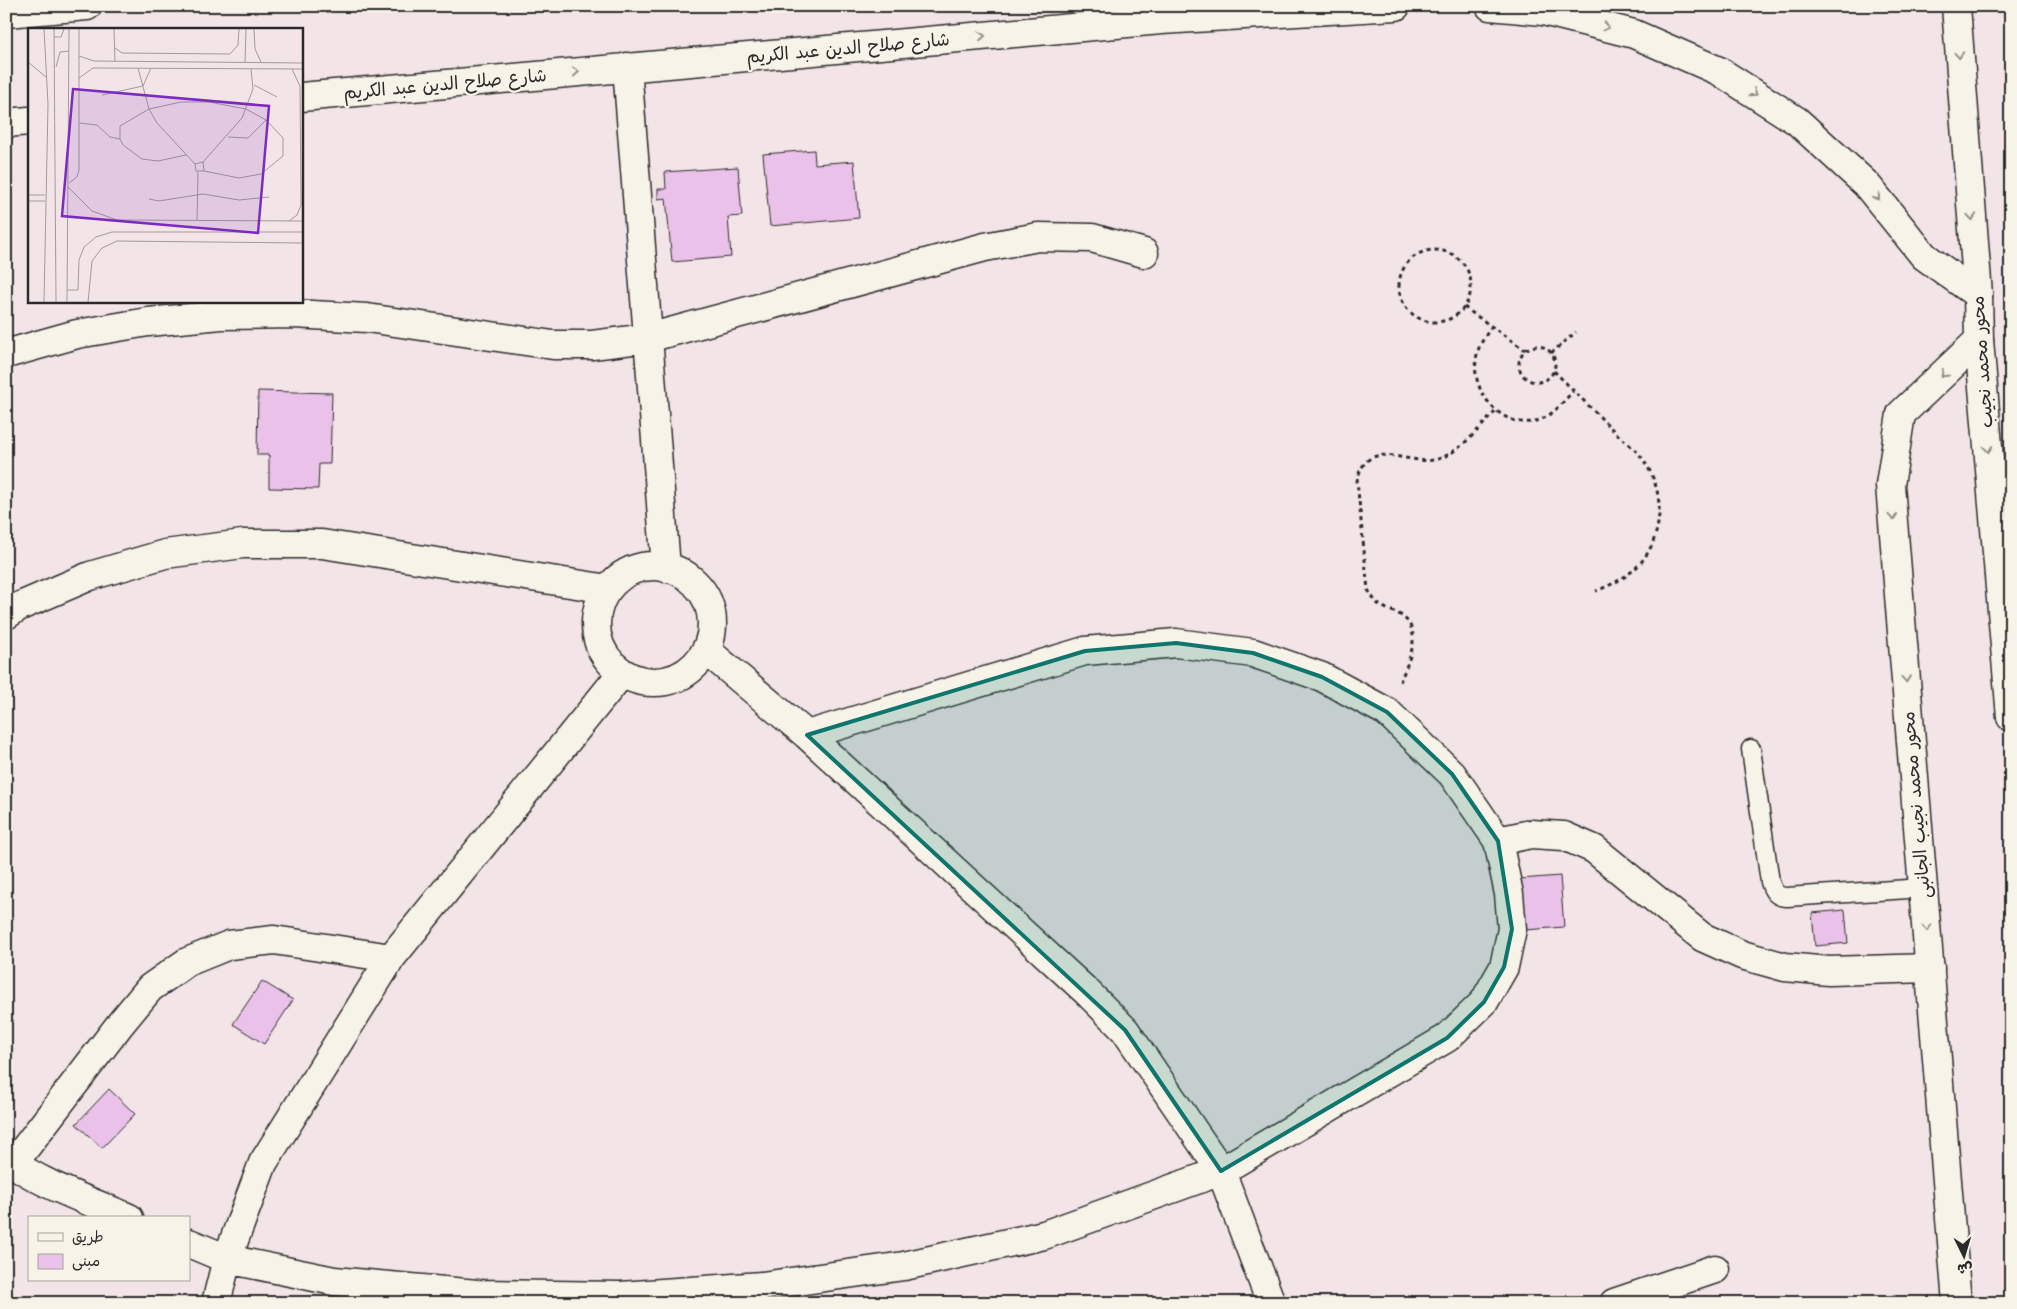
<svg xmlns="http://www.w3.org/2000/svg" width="2017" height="1309" viewBox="0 0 2017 1309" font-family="'Comic Neue','Playpen Sans Arabic',sans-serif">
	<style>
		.building { fill: #eac1e9; stroke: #2b2b2b }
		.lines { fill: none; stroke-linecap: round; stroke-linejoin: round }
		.lane-casing { stroke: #2b2b2b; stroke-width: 21 }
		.street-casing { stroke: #2b2b2b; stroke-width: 31 }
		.secondary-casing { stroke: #2b2b2b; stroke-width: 31 }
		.primary-casing { stroke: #2b2b2b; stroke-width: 31 }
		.path { stroke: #2b2b2b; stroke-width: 3; stroke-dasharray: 4 4; stroke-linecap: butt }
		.lane { stroke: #f7f3e8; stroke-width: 18 }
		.street { stroke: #f7f3e8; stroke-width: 28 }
		.secondary { stroke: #f7f3e8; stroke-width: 28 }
		.primary { stroke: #f7f3e8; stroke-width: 28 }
		.oneway { stroke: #918f8a }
		.marked { fill: #0f766e; fill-opacity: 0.2; stroke: #0f766e; stroke-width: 4; stroke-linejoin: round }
		.labels { text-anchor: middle; stroke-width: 4.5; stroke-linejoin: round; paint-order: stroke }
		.street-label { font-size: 18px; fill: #2b2b2b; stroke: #f7f3e8 }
		.inset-road { fill: none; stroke: #a39a9c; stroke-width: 1 }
		.view { fill: #7b2cbf; fill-opacity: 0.15; stroke: #7b2cbf; stroke-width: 2.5 }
		.inset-edge { fill: none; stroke: #2b2b2b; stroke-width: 2.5 }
	</style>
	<rect width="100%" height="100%" fill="#f3e4e8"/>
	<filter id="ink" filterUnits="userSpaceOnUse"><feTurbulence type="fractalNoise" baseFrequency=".02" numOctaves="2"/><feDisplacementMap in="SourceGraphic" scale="10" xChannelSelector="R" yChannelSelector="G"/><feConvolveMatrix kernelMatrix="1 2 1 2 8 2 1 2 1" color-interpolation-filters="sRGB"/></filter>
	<g filter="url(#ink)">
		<!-- building -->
		<path class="building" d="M814,150L815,164L854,161L859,218L770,226L763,154Z
			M738,167L742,216L728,217L731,257L672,262L666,198L658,199V189H666L665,172Z
			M258,391L332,393L330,464H319L318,489L269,488V455H257Z
			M1560,876L1564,927L1525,930L1520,879Z
			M1845,910L1848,943L1815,946L1812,913Z
			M262,981L293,1000L264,1044L233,1024Z
			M109,1089L135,1114L102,1148L76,1124Z"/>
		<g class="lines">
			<!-- lane casing -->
			<g class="lane-casing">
				<path id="lane" d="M1751,749L1770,882C1773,892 1777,897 1787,897L1923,888"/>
			</g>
			<!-- street casing -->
			<g class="street-casing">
				<path id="street" d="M627,67L666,568
					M6,354L77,334L148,322L221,315L294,314L367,318L553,345H592L648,338L985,247L1038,237L1092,238L1144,253
					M596 624a58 58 0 1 1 116 0a58 58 0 1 1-116 0Z
					M6,615L18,607L90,576L165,554L243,544H322L608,589
					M706,650L807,735L1087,992L1125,1030L1221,1171L1271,1303
					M1498,841L1531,834L1564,836L1594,849L1702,937L1742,955L1785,967L1829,971L1930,968
					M6,1158C37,1183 92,1202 129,1218
					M13,1164L121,1023L150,988L187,962L229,945L274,940L391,958
					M189,1243L227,1259L334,1281L477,1294L620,1296L762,1286L904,1266L1044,1235L1221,1171L1447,1038L1484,1002L1504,967L1512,929L1509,894L1498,841L1452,774L1387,712L1322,677L1253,653L1176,643L1085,651L807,735
					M216,1303L227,1259L263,1163L391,958L622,673
					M1614,1303L1715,1269"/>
			</g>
			<!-- secondary casing -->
			<g class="secondary-casing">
				<path id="secondary" d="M1490,6L1543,11L1634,34L1719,71L1797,121L1866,184L1924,256L1978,295
					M6,13L87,6
					M301,97L1161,20L1396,6
					M6,123L29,121
					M1957,1303L1890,485L1901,414L1979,340"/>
			</g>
			<!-- primary casing -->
			<g class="primary-casing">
				<path id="primary" d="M1956,6L1978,295L1979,340L2011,717"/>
			</g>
			<!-- path -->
			<path class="path" d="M1399 286a36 36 0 1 1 72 0a36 36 0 1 1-72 0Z
				M1464,307L1525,350
				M1492,326C1484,338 1477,347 1476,361C1471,395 1507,434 1542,419C1555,413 1564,401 1573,391
				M1519 364a18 18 0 1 1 36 0a18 18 0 1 1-36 0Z
				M1551,353L1576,332
				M1554,371C1573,390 1592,409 1611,428C1619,437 1631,445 1639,454C1658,478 1664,507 1655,536C1646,566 1624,580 1596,591
				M1400,682C1408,661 1424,633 1402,616C1394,611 1384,609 1377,603C1374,600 1371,594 1368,590L1357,481C1368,432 1410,470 1441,458C1463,449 1479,428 1496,411"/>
			<!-- lane -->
			<use href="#lane" class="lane"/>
			<!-- street -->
			<use href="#street" class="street"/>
			<!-- secondary -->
			<use href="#secondary" class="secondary"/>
			<!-- primary -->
			<use href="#primary" class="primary"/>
		</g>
		<!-- one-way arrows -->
		<defs><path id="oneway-chevron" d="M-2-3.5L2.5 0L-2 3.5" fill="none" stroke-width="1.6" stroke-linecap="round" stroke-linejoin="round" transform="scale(1.25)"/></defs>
		<g class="oneway">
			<use href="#oneway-chevron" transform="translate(1606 27) rotate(14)"/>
			<use href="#oneway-chevron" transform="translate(982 36) rotate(-5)"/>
			<use href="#oneway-chevron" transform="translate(1959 55) rotate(86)"/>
			<use href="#oneway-chevron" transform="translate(576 72) rotate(-5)"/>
			<use href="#oneway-chevron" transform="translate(1754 93) rotate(33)"/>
			<use href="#oneway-chevron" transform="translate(1877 197) rotate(51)"/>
			<use href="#oneway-chevron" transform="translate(1972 217) rotate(86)"/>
			<use href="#oneway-chevron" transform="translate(1944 374) rotate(137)"/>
			<use href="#oneway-chevron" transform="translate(1988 449) rotate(85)"/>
			<use href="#oneway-chevron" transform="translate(1893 517) rotate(85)"/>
			<use href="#oneway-chevron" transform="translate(1906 679) rotate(85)"/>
			<use href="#oneway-chevron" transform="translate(1927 928) rotate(85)"/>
		</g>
	</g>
	<!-- marked area -->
	<path class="marked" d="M1176,643L1253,653L1322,677L1387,712L1452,774L1498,841L1512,929L1504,967L1484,1002L1447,1038L1221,1171L1125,1030L807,735L1085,651Z"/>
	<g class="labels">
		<!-- street labels -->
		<g class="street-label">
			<text transform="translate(848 48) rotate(-5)" y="6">شارع صلاح الدين عبد الكريم</text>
			<text transform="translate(445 84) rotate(-5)" y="6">شارع صلاح الدين عبد الكريم</text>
			<text transform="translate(1982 362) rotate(-94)" y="6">محور محمد نجيب</text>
			<text transform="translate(1916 805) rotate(-95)" y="6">محور محمد نجيب الجانبى</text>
		</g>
	</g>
	<!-- overview -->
	<g transform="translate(28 28)">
		<rect width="275" height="275" fill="#f3e4e8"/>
		<path class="inset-road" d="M26,1L28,274M86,1L87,34M226,1L227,21L233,34M26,9H33L36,1M87,20L94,25L202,26L210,17L211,1M51,28L66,33L275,35M0,34L18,49M217,34L218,1M28,39L32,24L41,23M110,40L121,81L129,95L167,136M51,50L65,40L275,41M226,57L249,69M115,58L123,40M74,67L115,58M51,95L69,97L82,109L92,111M200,109L220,110L238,92M158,127L130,133L114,131L95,117L92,111V98L121,81L153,74H181L218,81L238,92L255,110V128L233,146L211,150L176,143M175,134L176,143H168L167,136L175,134L214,90L225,61L223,41M41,155L49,149L51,142V1M40,159L64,183L89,192L275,193M0,167H17M121,171L131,173L175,166L211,172L241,169M0,173H17M169,193L170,144M261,193L269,187L273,177L272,58L264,41M39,262H50L51,232L56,219L68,209L84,204H275M16,274L20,76L16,1M39,274L41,1M60,274L64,233L74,220L89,213L275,215"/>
		<path class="view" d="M45,61L241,78L230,205L34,188Z"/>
		<rect width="275" height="275" class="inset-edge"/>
	</g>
	<!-- margin -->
	<rect width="2017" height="1309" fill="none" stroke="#f7f3e8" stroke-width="25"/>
	<rect x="12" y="12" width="1992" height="1284" fill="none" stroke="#2b2b2b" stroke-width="2" filter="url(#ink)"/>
	<!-- legend -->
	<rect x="28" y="1216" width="162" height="65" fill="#f7f3e8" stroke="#a5a39c"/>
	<rect x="38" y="1233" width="25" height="8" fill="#f7f3e8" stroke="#a5a39c"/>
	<text x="72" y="1242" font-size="15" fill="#2b2b2b">طريق</text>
	<rect x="38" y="1254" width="25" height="15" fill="#eac1e9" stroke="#a5a39c"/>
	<text x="72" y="1266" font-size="15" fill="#2b2b2b">مبنى</text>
	<!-- north arrow -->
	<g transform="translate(1964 1256) rotate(175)" stroke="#f7f3e8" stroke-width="4" paint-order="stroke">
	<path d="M0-4L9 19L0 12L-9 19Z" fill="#2b2b2b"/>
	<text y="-8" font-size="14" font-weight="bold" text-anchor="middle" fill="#2b2b2b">ش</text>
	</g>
</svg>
